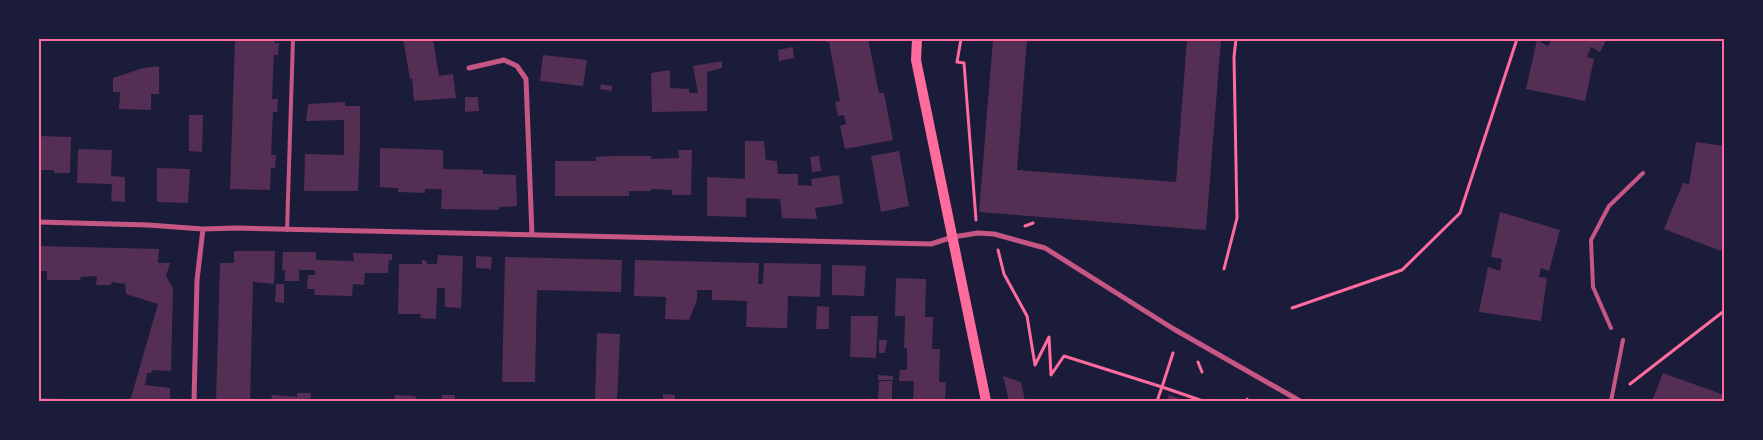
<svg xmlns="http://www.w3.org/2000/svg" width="1763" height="440" viewBox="0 0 1763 440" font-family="'Fira Sans',sans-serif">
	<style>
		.building { fill: #542f53 }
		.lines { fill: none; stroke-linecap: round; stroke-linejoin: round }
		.path { stroke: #ff6b9d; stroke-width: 3 }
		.service { stroke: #c65784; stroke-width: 4 }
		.minor { stroke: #c65784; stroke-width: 5 }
		.secondary { stroke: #ff6b9d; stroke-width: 10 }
		.neatline { fill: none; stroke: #ff6b9d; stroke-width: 2 }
	</style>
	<rect width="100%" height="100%" fill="#1b1b3a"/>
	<!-- building -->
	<path class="building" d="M235,39H275L274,43H279L278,55H274L272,99H278L277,112H273L271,155H276L275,168H271L270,190L230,189Z
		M403,39H433L439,76L453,74L456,98L414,101L412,79H410Z
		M825,39H868L879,93H884L893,140L845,149L840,126L846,124L844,115L838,116L835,102L840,101L829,42H826Z
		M993,39H1027L1017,170L1176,182L1187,39H1221L1206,230L979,212Z
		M1552,39H1607L1600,52L1591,47L1587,57L1594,59L1585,101L1526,89L1537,40L1548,46Z
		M793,47L794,58L779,61L778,50Z
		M543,55L587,60L583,86L540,81Z
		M722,61V68L707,72V111L652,112L651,73L670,70V88L689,89V93H698L693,66Z
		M159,66V94H151V110L119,109L120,92H113V78L143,68Z
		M601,84L612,86V91L600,89Z
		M465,97H478L479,111L465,112Z
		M345,102V106H360V144L358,191H304L305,154L344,155V120L306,121L308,104Z
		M189,115H203L202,152L189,151Z
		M39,136L71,137L70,173H54V170H39Z
		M745,141H764L766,160L777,161L778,174H798V185L812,186L811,179L839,175L843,204L815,208L817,219L782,218L780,199L746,198V217L707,216V177L745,179Z
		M1696,142L1724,146V242L1721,251L1664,229L1683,183L1689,184Z
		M380,148L443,150V169L483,170V174L516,175L517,206L499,207V210L441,209L442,189H425V193L398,192V188L380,187Z
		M78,149L112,150L111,176L125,177V202L111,201L112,184L77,183Z
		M678,150H692L691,195H672V190L651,189V191H629V196H555V161H596V157L613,156H651V159L679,158Z
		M899,151L909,206L881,212L871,156Z
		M819,156L821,171L812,172L810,157Z
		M157,168L190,169L188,203L157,202Z
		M1500,212L1560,230L1549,271L1541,268L1539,277L1547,278L1541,321L1479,312L1488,267L1500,271L1502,259L1491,257Z
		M39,246L159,249L158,263H170L166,276L173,288L171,371L152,370L151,373H147L145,385L170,388V401H130L158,304L126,294L125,284L112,282L111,285H96L97,276L81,277L80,280H47V271H39Z
		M234,251H275L274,284L253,282L250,401H216L220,263H234Z
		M283,252H316V260L354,261L353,253L392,254V260H389L388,273H365L364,285L353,284L352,296L314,295L315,289H307L308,275H315V270H299V281H285V270H282Z
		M438,255L463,256L461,308L445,307V288H437L436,319L420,318L421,314H398L399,264H422V260L427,261V264H437Z
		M476,256L492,257L491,269L476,268Z
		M505,257L622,260L621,292L537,290L535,382H502Z
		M635,260L759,263L758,284H763L764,263L821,264L820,297L788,296L787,328L746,327L747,301L712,300V290H697V300L689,320L665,319L666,297L634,296Z
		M832,265L866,266L864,296L832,295Z
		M896,278L926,279L925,317H933L932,349H940L939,382H946L945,401H913L914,381H899L900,370H907V348H904L905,316H895Z
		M276,284H284V303L275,302Z
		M817,306L829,307V329H816Z
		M851,316H878L876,358L850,357Z
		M597,333L620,334L617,401H595Z
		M879,340H887L885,353H879Z
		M1663,373L1724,395V401H1652Z
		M878,375L893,376V380H878Z
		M1003,376L1021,382L1025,401H1009Z
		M879,381H892V401H878Z
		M297,393H311L310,401H271L272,395L297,397Z
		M663,394L675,395V401H663Z
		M395,395L415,396L418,401H394Z
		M442,395H455V401H441Z
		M1169,395L1186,401H1167Z
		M39,398L67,399V401H39Z
		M76,399H95V401H76Z"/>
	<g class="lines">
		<!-- path -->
		<path class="path" d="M961,39L957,62L964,63L976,220
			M1025,226L1033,223
			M998,250L1004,274L1027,316L1035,365L1049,337L1051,375L1064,356L1162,387L1157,401
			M1224,269L1237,218L1234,57L1236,39
			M1292,308L1402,270L1460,213L1517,39
			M1173,353L1162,387L1203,401
			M1198,362L1202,372
			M1630,384L1724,311
			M1247,399V401"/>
		<!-- service -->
		<path class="service" d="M287,230L293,39
			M1611,328L1593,287L1591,240L1609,206L1643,173
			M1611,401L1623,340"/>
		<!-- minor -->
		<path class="minor" d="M469,68L504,60L517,66L526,79L532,235
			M39,222L148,225L203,229L237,228L931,244L953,237L978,233L994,234L1045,248L1172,328L1300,401
			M194,401L197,280L203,229"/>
		<!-- secondary -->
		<path class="secondary" d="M917,39L916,60L986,401"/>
	</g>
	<!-- border -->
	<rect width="1763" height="440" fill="none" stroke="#1b1b3a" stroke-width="80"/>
	<rect x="40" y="40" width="1683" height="360" class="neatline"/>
</svg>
